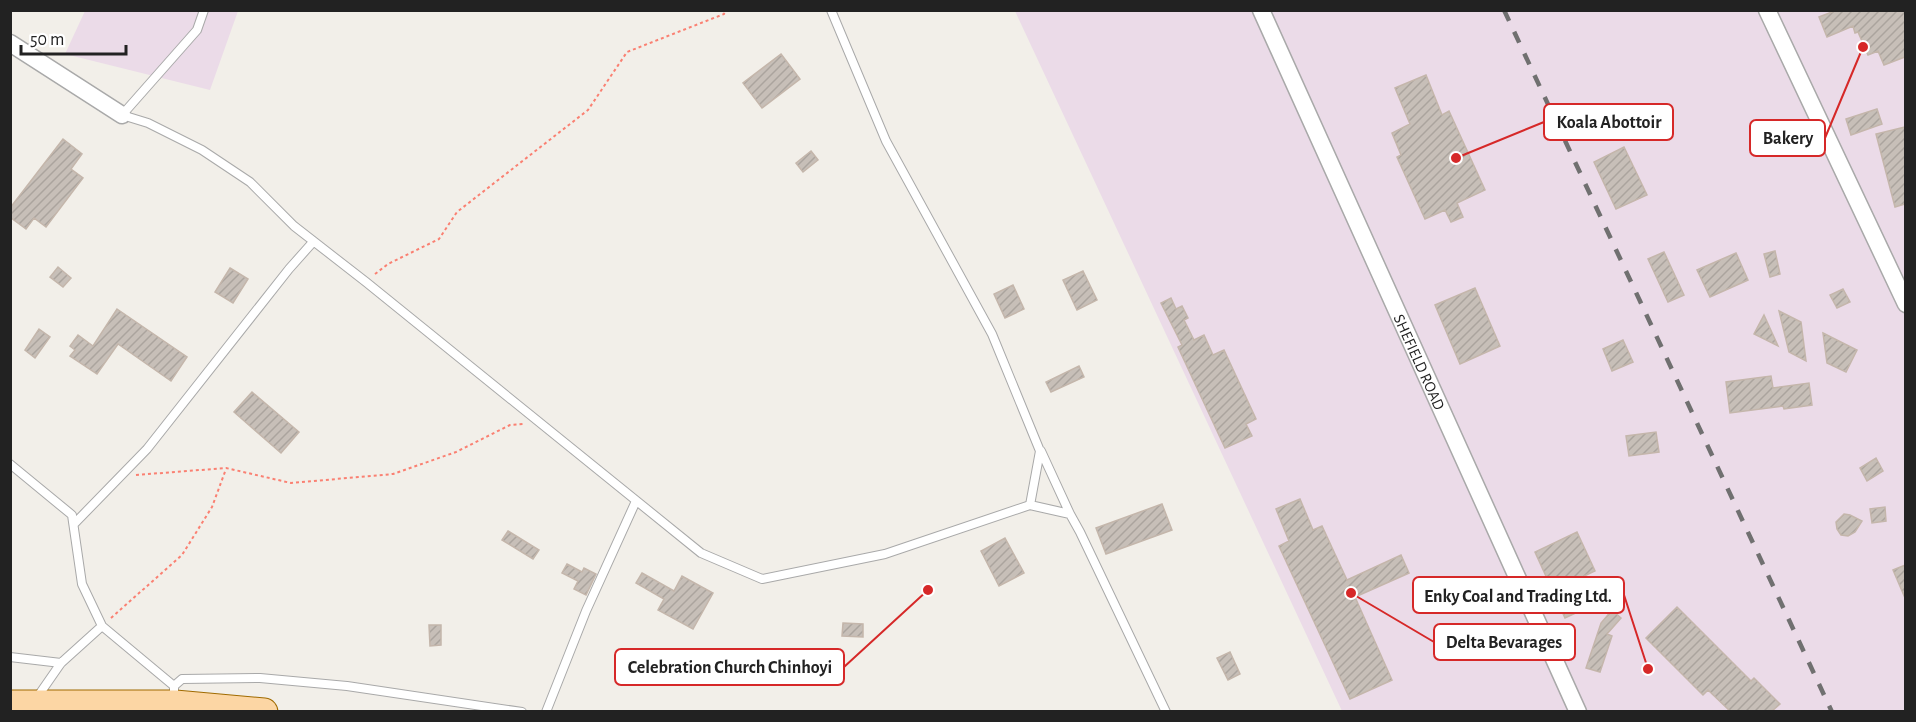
<svg xmlns="http://www.w3.org/2000/svg" width="1916" height="722" viewBox="0 0 1916 722" font-family="'Alegreya Sans',sans-serif">
	<style>
		.industrial { fill: #ebdbe8 }
		.building { fill: url(#building-hatch); stroke: #c4b6ab; stroke-width: 1.5 }
		.lines { fill: none; stroke-linecap: round; stroke-linejoin: round }
		.service-casing { stroke: #a9a9a9; stroke-width: 10 }
		.minor-casing { stroke: #a9a9a9; stroke-width: 19 }
		.primary-casing { stroke: #a06b00; stroke-width: 29 }
		.path { stroke: #fa8072; stroke-width: 2; stroke-dasharray: 3 3; stroke-linecap: butt }
		.service { stroke: #fff; stroke-width: 8 }
		.minor { stroke: #fff; stroke-width: 16 }
		.primary { stroke: #fcd6a4; stroke-width: 27 }
		.rail { stroke: #707070; stroke-width: 4.5; stroke-dasharray: 12 12; stroke-linecap: butt }
		.labels { text-anchor: middle; stroke-width: 5; stroke-linejoin: round; paint-order: stroke }
		.street-label { font-size: 16px; fill: #222; stroke: #fff }
		.leader { fill: none; stroke: #d62828; stroke-width: 2 }
		.callout-dot { fill: #d62828; stroke: #fff; stroke-width: 2 }
		.callout { fill: #fff; stroke: #d62828; stroke-width: 2 }
		.callout-label { font-size: 18px; text-anchor: middle; font-weight: bold; fill: #222 }
	</style>
	<defs>
		<pattern id="building-hatch" width="6" height="6" patternUnits="userSpaceOnUse" patternTransform="scale(1.5)"><rect width="6" height="6" fill="#c7bfb8"/><path d="M-1 1l2-2M0 6l6-6M5 7l2-2" fill="none" stroke="#aba49e"/></pattern>
	</defs>
	<rect width="100%" height="100%" fill="#f2efe9"/>
	<!-- industrial -->
	<path class="industrial" d="M85,11H238L210,90L65,54Z
		M1015,11H1905V711H1342Z"/>
	<!-- building -->
	<path class="building" d="M1837,10H1905V57L1884,65L1878,51L1868,55L1858,32L1855,33L1853,26L1827,37L1819,17Z
		M781,54L800,79L762,108L743,83Z
		M1426,75L1442,115L1449,111L1485,190L1457,203L1463,217L1451,222L1445,210L1425,219L1397,157L1401,155L1392,133L1410,124L1395,88Z
		M1877,109L1882,124L1851,135L1846,119Z
		M1905,127V204L1895,207L1876,134Z
		M63,139L82,154L71,169L83,178L46,227L34,218L26,229L10,217V208Z
		M1624,147L1647,195L1616,209L1594,162Z
		M811,151L818,160L803,172L796,163Z
		M1775,251L1780,274L1770,277L1764,254Z
		M1664,252L1684,295L1668,302L1648,259Z
		M1736,253L1748,280L1710,297L1697,270Z
		M58,267L71,278L63,287L50,277Z
		M230,268L248,279L233,303L215,292Z
		M1083,271L1097,300L1077,310L1063,280Z
		M1013,285L1024,309L1005,318L994,294Z
		M1475,288L1500,346L1460,364L1435,305Z
		M1843,289L1850,302L1837,308L1830,295Z
		M1171,298L1176,309L1182,306L1188,318L1184,320L1194,340L1204,335L1213,355L1224,350L1256,419L1246,424L1252,436L1225,448L1178,347L1182,345L1161,303Z
		M117,309L187,357L171,381L118,344L97,374L70,356L75,350L70,346L78,335L93,346Z
		M1779,311L1801,322L1806,361L1789,352Z
		M1764,315L1778,346L1754,334Z
		M39,329L50,337L35,358L25,350Z
		M1823,333L1857,350L1846,372L1827,363Z
		M1623,340L1633,362L1612,371L1603,349Z
		M1079,366L1084,377L1051,392L1046,382Z
		M1771,376L1773,388L1809,383L1812,405L1784,409L1783,406L1730,413L1726,382Z
		M252,392L299,432L281,453L234,412Z
		M1656,432L1659,452L1629,456L1626,436Z
		M1876,458L1883,471L1867,481L1860,468Z
		M1300,499L1313,530L1322,526L1347,580L1401,555L1409,573L1355,597L1392,680L1350,699L1279,546L1289,541L1276,509Z
		M1162,504L1172,530L1106,554L1096,528Z
		M1885,507L1886,521L1872,523L1870,509Z
		M1844,514L1850,515L1862,521L1855,532L1848,536L1841,535L1837,529L1836,522Z
		M508,531L539,550L533,559L502,540Z
		M1577,532L1595,571L1580,578L1593,605L1565,618L1535,552Z
		M1005,538L1024,573L999,586L981,551Z
		M567,564L582,572L584,568L596,574L586,595L574,589L578,581L562,573Z
		M1905,565V598L1893,570Z
		M642,573L674,591L682,576L713,593L693,629L658,610L664,599L636,583Z
		M1677,607L1751,681L1754,678L1780,704L1772,711H1730L1708,690L1703,695L1646,638Z
		M1612,610L1621,618L1607,634L1612,636L1600,672L1586,668L1601,623Z
		M843,623L863,624V637L842,636Z
		M429,625H441V645L430,646Z
		M1230,652L1240,674L1228,680L1217,658Z"/>
	<g class="lines">
		<!-- service casing -->
		<g class="service-casing">
			<path id="service" d="M204,10L197,30L122,115L148,123L202,150L250,182L294,226L366,282L701,553L762,579L885,554L1030,505L1040,451L992,334L886,141L831,10
				M1041,451L1070,514
				M10,464L72,515L82,584L102,626L174,686V691
				M1030,505L1070,514L1080,532L1166,712
				M74,524L147,449L289,269L313,242
				M10,657L61,663
				M174,686L182,679L260,678L347,686L522,712
				M36,699L61,663L102,626
				M546,712L586,611L636,501"/>
		</g>
		<!-- minor casing -->
		<g class="minor-casing">
			<g id="minor">
				<path id="s1" d="M1261,10L1578,712"/>
				<path d="M1767,10L1906,304"/>
				<path d="M10,43L122,115"/>
			</g>
		</g>
		<!-- primary casing -->
		<g class="primary-casing">
			<path id="primary" d="M10,704H175L264,712"/>
		</g>
		<!-- path -->
		<path class="path" d="M375,274L388,264L439,239L457,212L588,110L627,52L724,14L725,10
			M136,475L226,468L291,483L393,474L456,452L510,425L523,424
			M111,618L182,555L212,507L226,469"/>
		<!-- service -->
		<use href="#service" class="service"/>
		<!-- minor -->
		<use href="#minor" class="minor"/>
		<!-- primary -->
		<use href="#primary" class="primary"/>
		<!-- rail -->
		<path class="rail" d="M1504,10L1832,712"/>
	</g>
	<g class="labels">
		<!-- street labels -->
		<g class="street-label">
			<text dy="6" stroke="none"><textPath href="#s1" startOffset="386">SHEFIELD ROAD</textPath></text>
		</g>
	</g>
	<!-- callouts -->
	<path class="leader" d="M1456 158L1544 122M1863 47L1825 138M1648 669L1624 595M1351 593L1434 642M928 590L844 667"/>
	<g class="callout-dot">
		<circle cx="1456" cy="158" r="6"/>
		<circle cx="1863" cy="47" r="6"/>
		<circle cx="1648" cy="669" r="6"/>
		<circle cx="1351" cy="593" r="6"/>
		<circle cx="928" cy="590" r="6"/>
	</g>
	<g class="callout">
		<rect x="1544" y="104" width="129" height="36" rx="6"/>
		<rect x="1750" y="120" width="75" height="36" rx="6"/>
		<rect x="1413" y="577" width="211" height="36" rx="6"/>
		<rect x="1434" y="624" width="141" height="36" rx="6"/>
		<rect x="615" y="649" width="229" height="36" rx="6"/>
	</g>
	<g class="callout-label">
		<text x="1609" y="128">Koala Abottoir</text>
		<text x="1788" y="144">Bakery</text>
		<text x="1518" y="602">Enky Coal and Trading Ltd.</text>
		<text x="1504" y="648">Delta Bevarages</text>
		<text x="730" y="673">Celebration Church Chinhoyi</text>
	</g>
	<!-- border -->
	<rect width="1916" height="722" fill="none" stroke="#222222" stroke-width="24"/>
	<!-- scale -->
	<path d="M21 45v9h105v-9" fill="none" stroke="#222222" stroke-width="3"/>
	<text x="30" y="45" font-size="18" fill="#222222" stroke="#ffffff" stroke-width="4.5" paint-order="stroke">50 m</text>
</svg>
